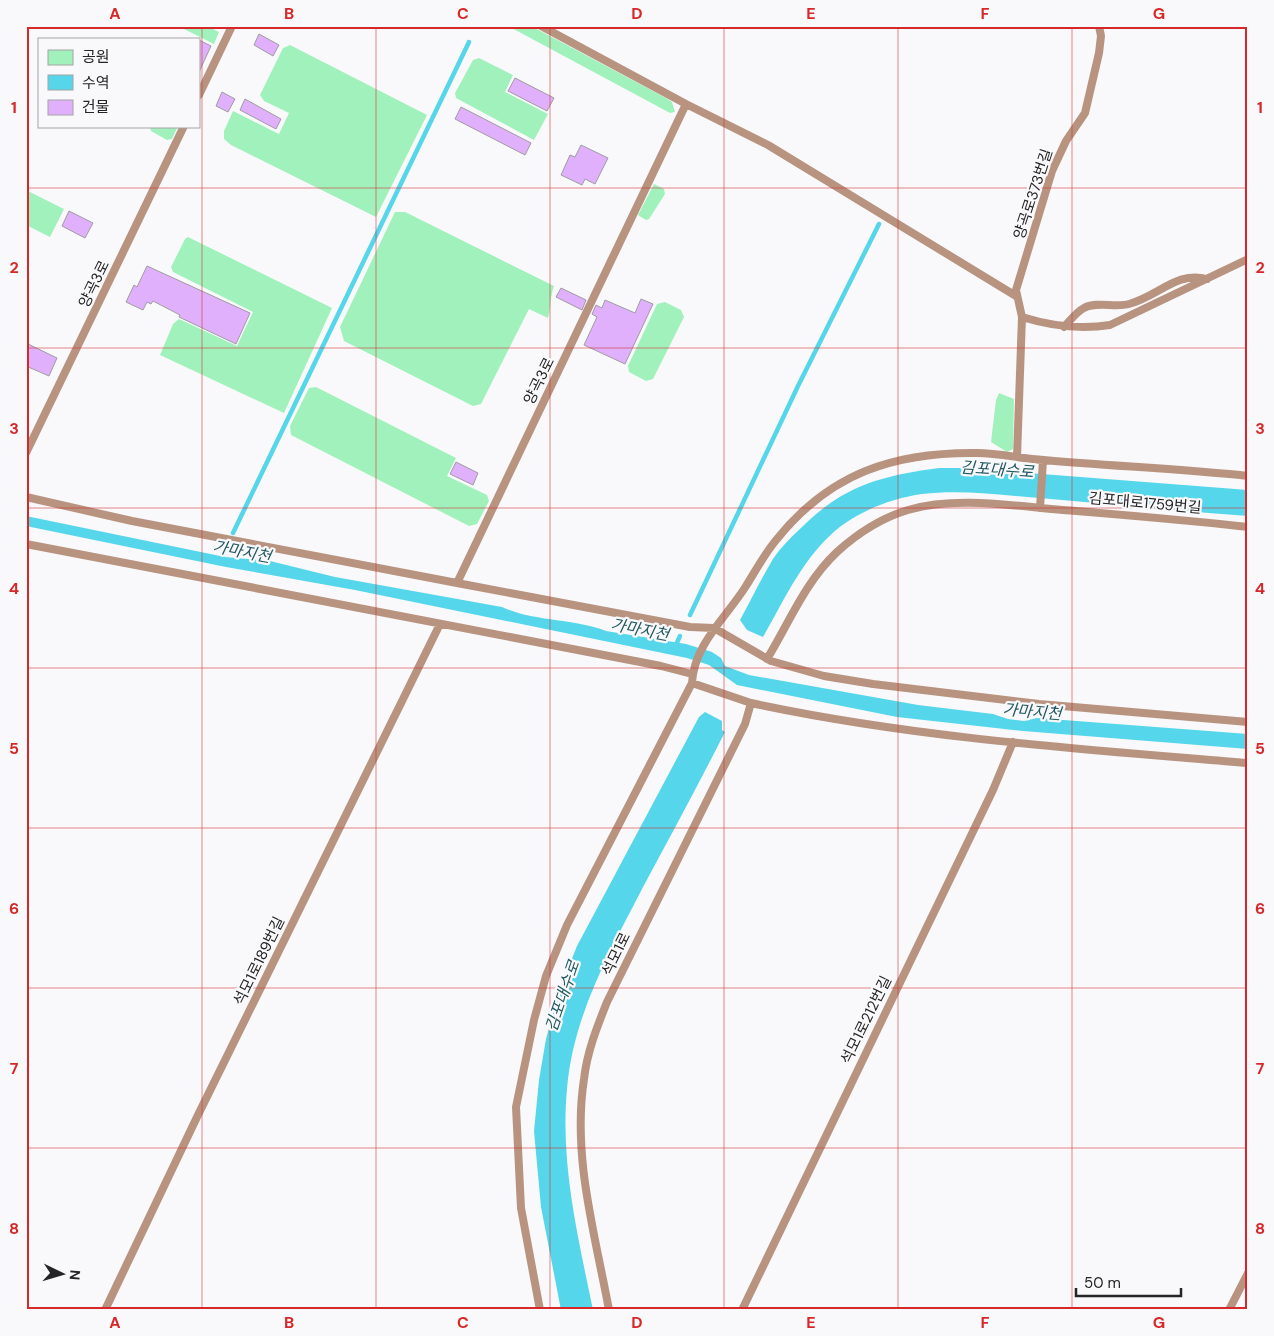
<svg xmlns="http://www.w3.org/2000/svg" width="1274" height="1336" viewBox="0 0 1274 1336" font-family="'DM Sans','Noto Sans KR',sans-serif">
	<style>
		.green { fill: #a1f1bc }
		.water { fill: #55d6eb }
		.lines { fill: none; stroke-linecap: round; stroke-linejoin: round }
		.stream { stroke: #55d6eb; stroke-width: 4.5 }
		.building { fill: #e0b0fd; stroke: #9e9d9f }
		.lane { stroke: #b89480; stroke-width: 8 }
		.grid { fill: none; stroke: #d62828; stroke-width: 1; stroke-opacity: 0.55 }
		.labels { text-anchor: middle; stroke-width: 4.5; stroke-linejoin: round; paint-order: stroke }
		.street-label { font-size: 15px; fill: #252526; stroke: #f9f9fb }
		.water-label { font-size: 16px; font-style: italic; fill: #245a63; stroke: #f9f9fb }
		.neatline { fill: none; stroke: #d62828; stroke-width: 2 }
		.grid-label { font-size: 16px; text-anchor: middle; font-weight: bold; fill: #d62828 }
	</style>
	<rect width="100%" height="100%" fill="#f9f9fb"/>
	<!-- green -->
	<path class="green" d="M178,26H207L219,32L214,44Z
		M508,26H531L666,98L672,102L675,112L670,113Z
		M290,45L427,115L376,217L231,145L224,139V131L233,111L279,134L289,113L264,101L260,95L283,48Z
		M479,58L513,75L505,92L548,114L534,140L456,98L455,93L473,60Z
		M150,126H178L172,139L167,140L151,131Z
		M654,184L664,189L665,194L649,219L646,220L638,215Z
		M26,190L64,209L50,237L26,225Z
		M395,212H405L554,286C550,297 551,307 548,318L529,309L481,404L473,406L344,341L340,327Z
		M188,237L332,308L284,413L160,355L173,324L179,319L237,346L253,312L173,272L171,267L185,239Z
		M665,302L681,310L684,317L653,379L646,381L629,372L628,366L657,304Z
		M316,387L456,458L447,476L487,495L489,501L477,524L469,526L291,435L290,426L309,388Z
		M999,393L1014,399L1013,449L1007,452L991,442L996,400Z"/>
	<!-- water -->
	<path class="water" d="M939,468H966L1248,490V516C1182,511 1116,505 1051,499C1008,496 964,489 922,494C894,498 864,509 841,526C804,555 786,597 763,637L747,630L740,620C751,600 761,579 773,559C781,547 791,537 801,528C844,485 881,476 939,468Z
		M26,516L225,557L270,561L335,577L502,607C535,622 572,618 606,631L686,644L712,652L721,658L725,666L749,675L918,705L993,714L1008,719L1024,721L1037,718L1248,734V749L1023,731L897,717L737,685L709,665L687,658L355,590L226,567L26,526Z
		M705,712L722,721V730L725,732C698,785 670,837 642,889C609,953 573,1016 567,1089C560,1164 578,1237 593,1310H561L541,1207L534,1131L539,1080L546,1039L559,991L577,946L699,717Z"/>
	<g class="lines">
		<!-- stream -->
		<path class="stream" d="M233,533L469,42
			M220,561L225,550
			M690,615L798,386L879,224
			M675,647L680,636"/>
	</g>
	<!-- building -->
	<path class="building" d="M259,34L279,45L273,56L254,45Z
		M199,40L211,46L199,72Z
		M515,78L554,98L547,111L508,91Z
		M222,92L235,99L228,112L216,106Z
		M245,99L281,119L276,129L240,110Z
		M461,107L531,143L525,155L455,119Z
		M581,145L608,158L595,184L585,179L582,185L561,175L570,155L575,157Z
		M69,211L93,223L85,238L62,226Z
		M147,266L250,313L236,344L179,317L180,315L153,301L151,304L147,302L143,310L126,302L134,285L137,287Z
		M561,288L586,300L582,310L556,297Z
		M641,299L653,304L625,364L584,345L597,317L592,314L596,305L602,308L605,300L635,313Z
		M26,343L57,358L49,376L26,366Z
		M456,462L478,473L473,485L450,474Z"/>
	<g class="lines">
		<!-- lane -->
		<path class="lane" d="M541,26L686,104L457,583L690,627L714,628L771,661L824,676L873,684L1039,704L1248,722
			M199,95L232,26
			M686,104L768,145L1016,296
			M1022,317C1051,326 1079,330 1110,325L1248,259
			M1064,327C1070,321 1076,312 1084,308C1096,301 1116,308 1129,304C1159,296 1176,271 1207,279
			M26,453L184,126
			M1017,457L1022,317L1016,290L1052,171L1066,141L1085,113L1099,53L1101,36L1099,26
			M26,497L132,521L457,583
			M1040,508L1043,460
			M26,544L661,666L692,674
			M767,659C789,623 805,582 837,552C858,533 881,518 908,510C956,496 1013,506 1063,510C1124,515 1186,520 1248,527
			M751,703C914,738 1081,749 1248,763
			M105,1310L197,1117L440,624
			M540,1310L521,1208L516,1107L534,1020L546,976L567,925L692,683
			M609,1310C595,1234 572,1156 584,1079C587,1052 597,1027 607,1002L745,724L751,703L692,683C694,644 726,618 746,586C756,570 765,553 777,539C830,473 894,452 977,453C1000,453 1022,459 1044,460C1112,466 1180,469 1248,476
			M742,1310L993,790L1013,742
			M1229,1310L1248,1273"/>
	</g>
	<!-- grid -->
	<path class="grid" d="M202,26V1310M376,26V1310M550,26V1310M724,26V1310M898,26V1310M1072,26V1310M26,188H1248M26,348H1248M26,508H1248M26,668H1248M26,828H1248M26,988H1248M26,1148H1248"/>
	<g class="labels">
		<!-- street labels -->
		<g class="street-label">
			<text transform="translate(1033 194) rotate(-72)" y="5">양곡로373번길</text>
			<text transform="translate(94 284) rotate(-64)" y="5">양곡3로</text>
			<text transform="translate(539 381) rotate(-64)" y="5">양곡3로</text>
			<text transform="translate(1145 503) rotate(5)" y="5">김포대로1759번길</text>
			<text transform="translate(616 954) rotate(-64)" y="5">석모1로</text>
			<text transform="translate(259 961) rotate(-64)" y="5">석모1로189번길</text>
			<text transform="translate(866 1020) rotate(-64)" y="5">석모1로212번길</text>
		</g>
		<!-- water labels -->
		<g class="water-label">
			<text transform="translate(997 469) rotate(4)" y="6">김포대수로</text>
			<text transform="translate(242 551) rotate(11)" y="6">가마지천</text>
			<text transform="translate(640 629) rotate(11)" y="6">가마지천</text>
			<text transform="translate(1032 711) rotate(5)" y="6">가마지천</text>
			<text transform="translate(562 996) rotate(-71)" y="6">김포대수로</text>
		</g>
	</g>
	<!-- border -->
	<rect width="1274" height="1336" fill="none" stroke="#f9f9fb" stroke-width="55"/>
	<!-- legend -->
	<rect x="38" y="38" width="162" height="90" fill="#f9f9fb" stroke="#a4a4a6"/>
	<rect x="48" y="50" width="25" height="15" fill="#a1f1bc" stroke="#a4a4a6"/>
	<text x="82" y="62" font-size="15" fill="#252526">공원</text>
	<rect x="48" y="75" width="25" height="15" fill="#55d6eb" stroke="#a4a4a6"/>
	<text x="82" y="88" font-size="15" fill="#252526">수역</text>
	<rect x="48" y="100" width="25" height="15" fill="#e0b0fd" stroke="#a4a4a6"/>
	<text x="82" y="112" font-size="15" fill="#252526">건물</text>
	<!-- north arrow -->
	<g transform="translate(62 1274) rotate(95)" stroke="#f9f9fb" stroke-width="4" paint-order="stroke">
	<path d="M0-4L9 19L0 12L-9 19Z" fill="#252526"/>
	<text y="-8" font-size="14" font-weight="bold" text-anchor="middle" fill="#252526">N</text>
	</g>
	<!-- scale -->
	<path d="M1076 1288v8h105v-8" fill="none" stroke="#252526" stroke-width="2.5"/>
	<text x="1084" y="1288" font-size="15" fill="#252526" stroke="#f9f9fb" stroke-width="4" paint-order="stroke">50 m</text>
	<rect x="28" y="28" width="1218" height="1280" class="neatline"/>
	<g class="grid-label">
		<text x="115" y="19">A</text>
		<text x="289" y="19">B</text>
		<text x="463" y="19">C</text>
		<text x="637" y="19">D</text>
		<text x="811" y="19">E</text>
		<text x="985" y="19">F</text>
		<text x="1159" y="19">G</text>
		<text x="14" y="113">1</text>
		<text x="1260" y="113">1</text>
		<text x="14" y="273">2</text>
		<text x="1260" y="273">2</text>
		<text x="14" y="434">3</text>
		<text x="1260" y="434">3</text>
		<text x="14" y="594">4</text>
		<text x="1260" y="594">4</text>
		<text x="14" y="754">5</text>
		<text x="1260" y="754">5</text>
		<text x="14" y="914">6</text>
		<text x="1260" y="914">6</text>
		<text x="14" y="1074">7</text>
		<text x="1260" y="1074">7</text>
		<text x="14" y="1234">8</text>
		<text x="1260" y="1234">8</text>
		<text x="115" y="1328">A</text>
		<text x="289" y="1328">B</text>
		<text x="463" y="1328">C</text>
		<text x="637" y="1328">D</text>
		<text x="811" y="1328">E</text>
		<text x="985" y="1328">F</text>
		<text x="1159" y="1328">G</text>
	</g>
</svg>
